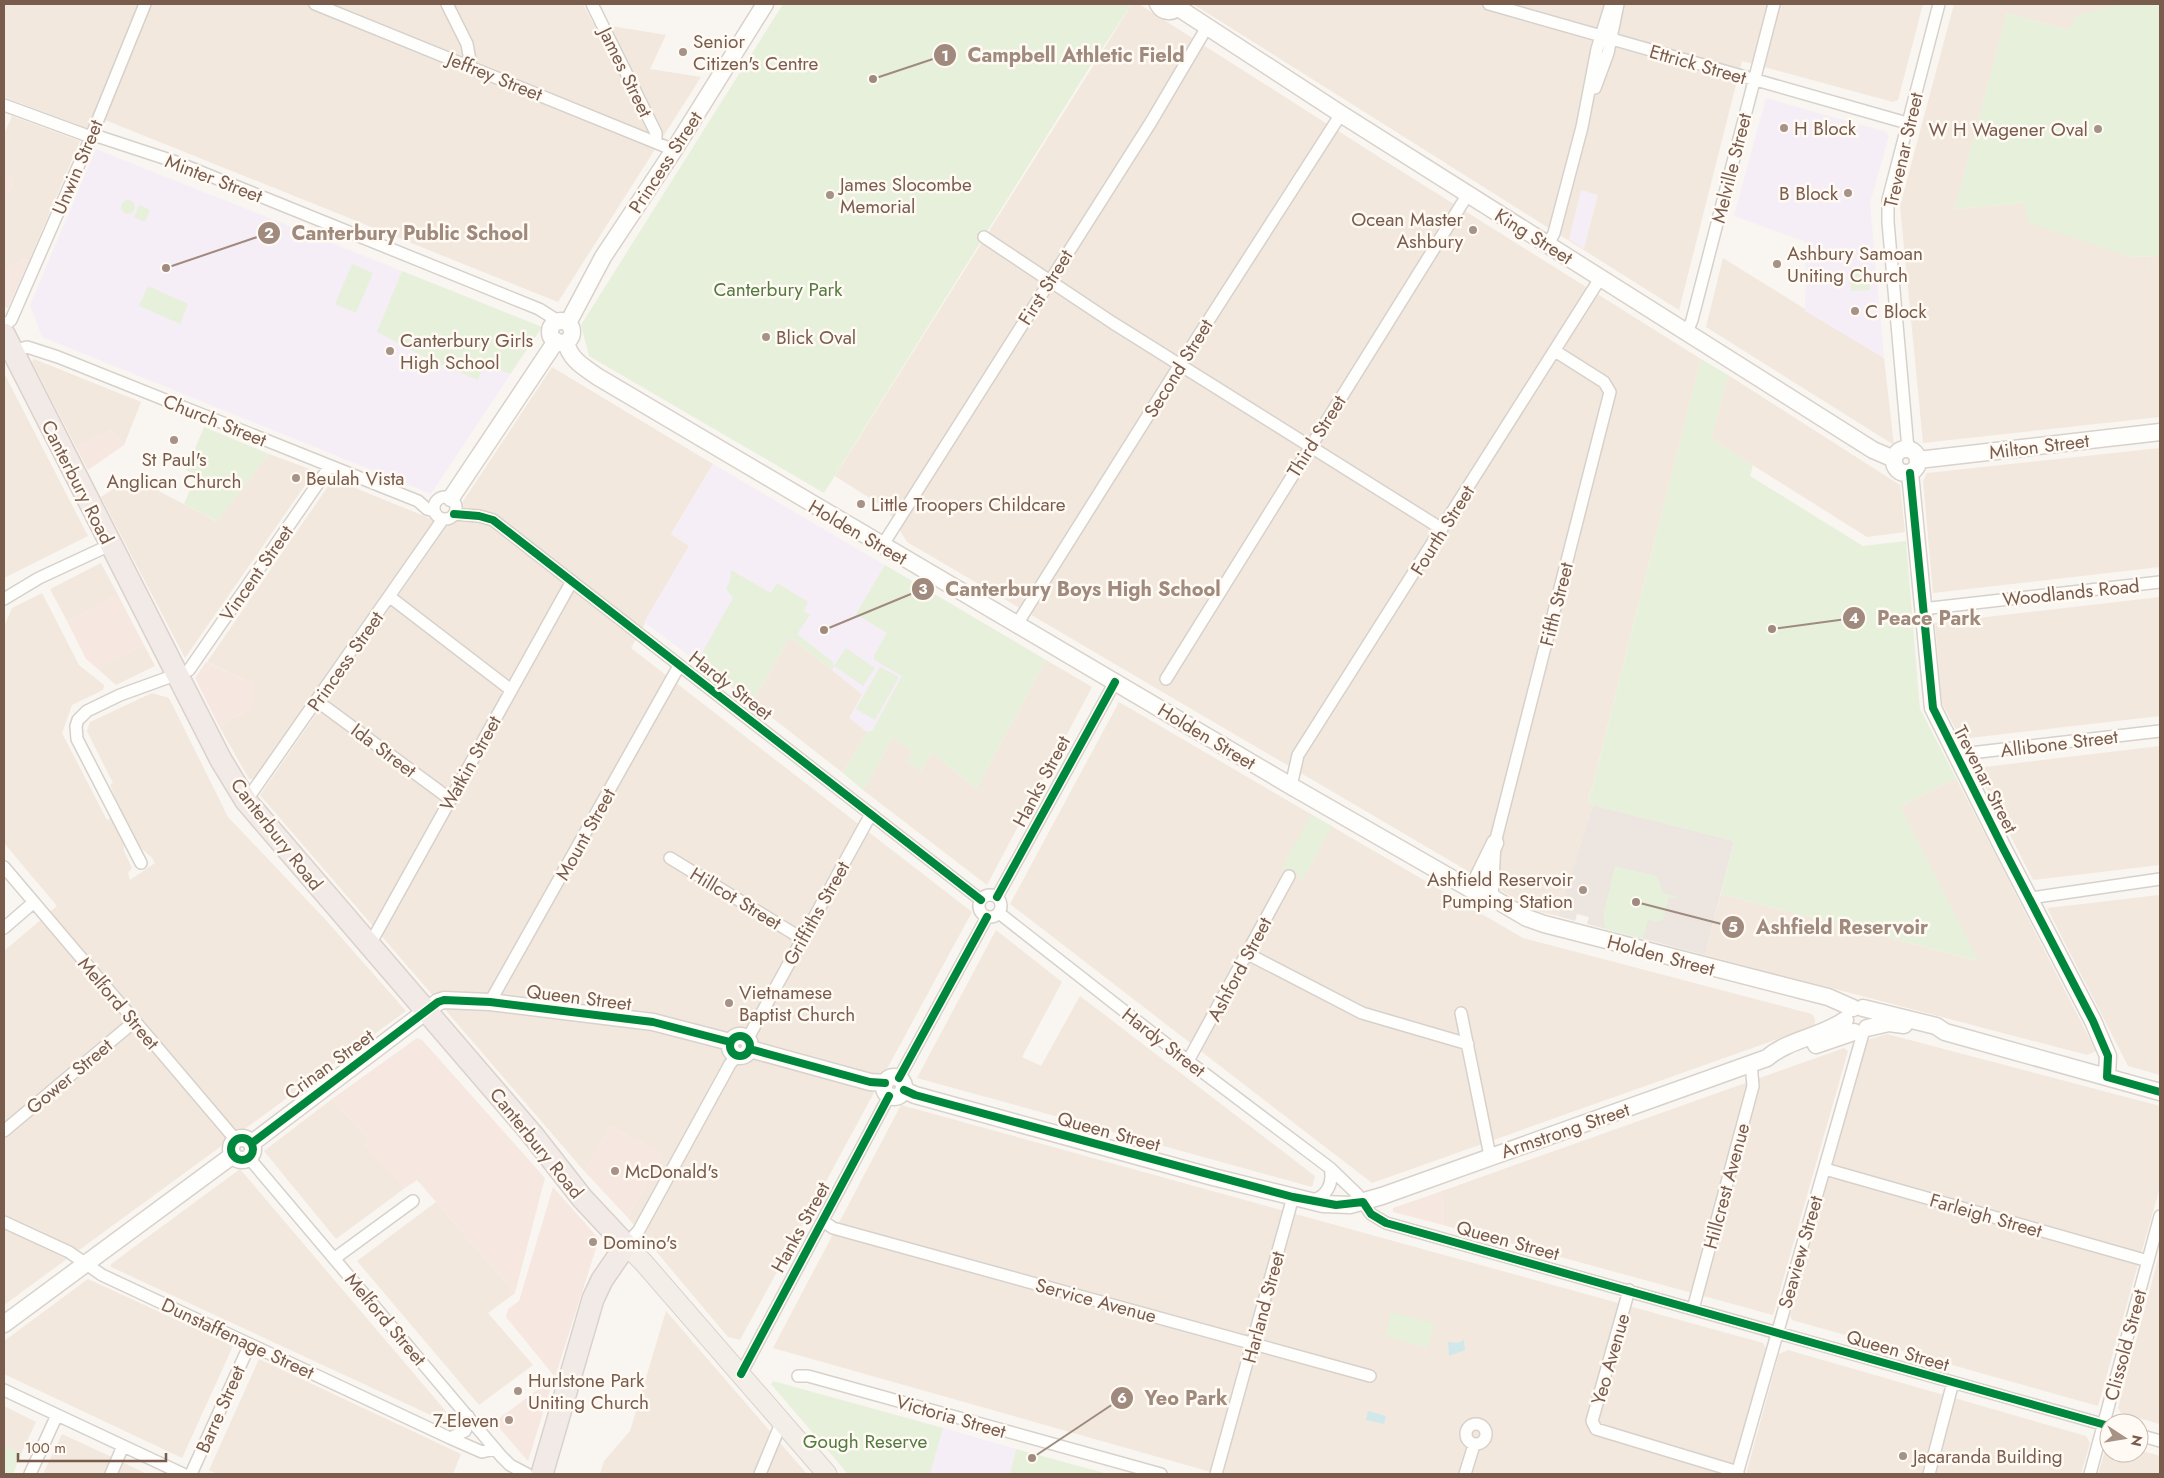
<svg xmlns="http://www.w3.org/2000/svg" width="2164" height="1478" viewBox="0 0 2164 1478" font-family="Jost,sans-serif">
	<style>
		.residential { fill: #f2e8de }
		.commercial { fill: #f6e8e1 }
		.industrial { fill: #ede5e0 }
		.education { fill: #f6eef6 }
		.green { fill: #e7f0db }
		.water { fill: #d0e8ea }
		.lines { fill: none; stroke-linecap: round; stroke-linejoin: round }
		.street-casing { stroke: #d7d1cb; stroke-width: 14 }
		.secondary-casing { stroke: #d9d2cb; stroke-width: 19 }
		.primary-casing { stroke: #dad1cc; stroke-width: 21 }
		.highway-casing { stroke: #dad1cc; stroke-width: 24 }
		.street { stroke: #fefefd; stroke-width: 11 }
		.secondary { stroke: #fefefd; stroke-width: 16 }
		.primary { stroke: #f3eee8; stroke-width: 19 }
		.highway { stroke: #f2eae7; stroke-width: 21 }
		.cycleway-casing { stroke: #fffaf3; stroke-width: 11 }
		.cycleway { stroke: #00873e; stroke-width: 8 }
		.poi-dot { fill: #a69286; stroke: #fffaf3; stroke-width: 2 }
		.labels { text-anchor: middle; stroke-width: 5; stroke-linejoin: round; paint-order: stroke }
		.poi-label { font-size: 19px; fill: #7a5c4d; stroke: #fffaf3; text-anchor: start }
		.street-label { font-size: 19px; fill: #7a5c4d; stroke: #fffaf3 }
		.park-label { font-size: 19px; fill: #537a41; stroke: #fffaf3 }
		.leader { fill: none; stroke: #9f8a7d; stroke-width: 2 }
		.callout-dot { fill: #9f8a7d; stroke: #fffaf3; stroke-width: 2 }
		.mark-label { font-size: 15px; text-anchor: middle; font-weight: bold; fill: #fff }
		.callout-label { font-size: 20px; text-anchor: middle; font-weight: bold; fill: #9f8a7d; stroke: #fffaf3; stroke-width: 5; stroke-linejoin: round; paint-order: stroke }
	</style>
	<rect width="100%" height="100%" fill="#f9f5f0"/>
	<!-- residential -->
	<path class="residential" d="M4,4H583L593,23L666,35L650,69L701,77L558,302L105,120L86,128L4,97Z
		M1132,4H1139L1390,164L1701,359L1588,803L1593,805L1558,916L1536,911L907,542L887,509L835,476Z
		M1193,4H1923L1898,100L1893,102L1742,61L1679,310Z
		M1954,4H2119L2069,30L2007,13L1955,209L2024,203L2131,257L2160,256V417L1923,443L1900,206Z
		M12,116L80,141L29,261L24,258L4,271V204L15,179L4,175V134Z
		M1723,258L1884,358L1894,445L1706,327Z
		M34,359L141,402L124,445L111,430L76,447L32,362Z
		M552,367L713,464L671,534L689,546L631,648L972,912L740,1340L728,1337L628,1218L663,1154L610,1126L585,1172L260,795L448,524Z
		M4,373L88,536L4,578Z
		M1728,375L1900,485L1905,532L1867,537L1711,439Z
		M2160,448V567L1933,593L1923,481L1927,473Z
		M269,454L315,471L185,658L101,497L132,477L216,521Z
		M333,479L434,520L254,779H249L219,726L253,707V684L207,662Z
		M101,563L118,595L67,621L50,589Z
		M42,593L79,665L104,685L103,690L72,705L62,733L107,820L112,817L124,839V851L132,868L128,873L130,880L155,863L152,858L140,847L117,802L110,785L113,783L87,731L90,722L152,693L169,698L228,817L324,918L406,1011L4,1305V951L57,906L4,843V627L12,608Z
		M2160,597V716L1961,739L1942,703L1935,623Z
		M790,637L862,694L867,732L843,773L752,702Z
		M144,645L155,666L116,685L98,669Z
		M1046,660L1092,687L987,885L863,790L893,737L912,751L921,771L932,752L976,789Z
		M1119,702L1523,938L1812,1014L1815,1019V1024L1812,1027L1372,1183L1010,904Z
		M2160,746V865L2033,880L1976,768Z
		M1956,778L2096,1051L2087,1055L1705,955L1721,894L1978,961L1900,807Z
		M2160,895V1075L2128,1066L2047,908Z
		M996,930L1062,982L1022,1057L1041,1066L1080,996L1315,1176L1312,1187L917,1078Z
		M1887,1034L2160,1106V1187L2098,1406L1792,1320L1790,1316L1867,1040Z
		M1844,1048L1848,1051L1773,1315L1443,1225L1442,1191Z
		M332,1099L370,1141L365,1145L405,1188L336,1239L264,1151Z
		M901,1105L1763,1343L1767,1351L1731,1474H1218L773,1348Z
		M240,1169L461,1429L111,1267V1264Z
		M436,1202L515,1293L488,1313L533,1365L479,1405L357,1261Z
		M2160,1252V1424L2121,1413L2118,1408Z
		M88,1279L233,1346L182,1458L4,1374V1341Z
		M666,1311L807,1474H600L604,1461L630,1431Z
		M1788,1350L2086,1436L2090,1443L2081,1474H1746L1779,1354Z
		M259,1359L461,1454L453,1474H217L209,1470Z
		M4,1406L36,1422L21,1454L4,1446Z
		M62,1434L114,1458L106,1474H43Z
		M2108,1441L2109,1453H2139V1450L2160,1456V1474H2098Z
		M122,1462L147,1474H116Z"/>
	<!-- commercial -->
	<path class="commercial" d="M4,175L15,179L4,204Z
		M24,258L29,261L8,308H6L4,304V271Z
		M111,430L124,445L88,470L76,447Z
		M118,595L144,645L98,669L86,659L67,621Z
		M206,662L253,684V707L219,726L195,678Z
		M417,1038L422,1040L545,1178L515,1293L417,1180L405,1188L365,1145L370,1141L332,1099Z
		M610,1126L663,1154L628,1218L585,1172Z
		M553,1187L599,1239L555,1377L506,1317L508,1309L519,1301Z
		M1442,1191L1443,1225L1393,1212V1208Z
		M548,1382L551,1387L528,1461L494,1422Z"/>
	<!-- industrial -->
	<path class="industrial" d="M1593,805L1734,841L1705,955L1587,924L1589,917L1577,914L1575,921L1558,916Z"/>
	<!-- education -->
	<path class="education" d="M1766,98L1886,132L1889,136L1870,203L1884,358L1805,311L1806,242L1734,216Z
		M96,149L542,327L431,494L42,337L30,305Z
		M1581,190L1598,195L1584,249L1569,239Z
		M713,464L1046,660L976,789L932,752L921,771L907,762L912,751L893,738L863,790L843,773L867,732L849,718L862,694L790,637L752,702L644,622L689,546L671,534Z
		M943,1428L1016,1449L1010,1474H930Z"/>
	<!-- green -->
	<path class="green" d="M783,4H1132L1091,65L824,493L589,356L581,325Z
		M2119,4H2160V256L2131,257L2029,223L2024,203L1955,209L2007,13L2069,30L2076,16Z
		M121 207a7 7 0 1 1 14 0a7 7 0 1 1-14 0Z
		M139,205L150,210L145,222L134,217Z
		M352,264L373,273L356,313L335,304Z
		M1868,267L1870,290L1851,291L1849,268Z
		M402,271L542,327L510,374L484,364L478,380L432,361L377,332Z
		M148,286L188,304L180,324L139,306Z
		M1701,359L1728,375L1711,439L1753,465L1750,476L1863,546L1906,541L1920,709L1956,778L1900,807L1979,961L1721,894L1734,841L1588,804Z
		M204,427L269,454L217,521L184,504L196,475L186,470Z
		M885,565L1046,660L976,789L932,752L921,771L907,762L912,751L893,738L863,790L843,773L867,732L872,731L902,676L874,660V655L887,633L856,614Z
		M731,570L771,593L777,583L808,602L804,611L810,615L797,634L832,661L834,666L846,648L875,668L863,686L834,666L832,670L790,637L752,702L697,662L733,598L726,589L730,581Z
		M880,667L899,677L875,720L856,709Z
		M1311,815L1332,826L1302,881L1295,870L1281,869Z
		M1615,866L1657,876L1663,893L1676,896L1675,899L1669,897L1663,920L1656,922L1648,920L1643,939L1605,929L1603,916Z
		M1391,1312L1434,1323L1428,1348L1385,1336Z
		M773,1381L943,1428L930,1474H848L771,1384Z
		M4,1446L21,1454L13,1474H4Z
		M1016,1449L1108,1474H1010Z"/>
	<!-- water -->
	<path class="water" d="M1464,1340L1465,1350L1449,1356L1448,1342L1458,1343Z
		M1368,1411L1386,1416L1384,1424L1366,1420Z"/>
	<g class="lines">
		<!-- street casing -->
		<g class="street-casing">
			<path id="street" d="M315,4L674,150
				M447,4L467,44L471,66
				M592,4L656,133V142
				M1489,4L1907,123
				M1595,88L1608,53L1618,4
				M4,105L91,137H100L176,162L539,309L558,321
				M984,237L1113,323L1442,529
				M1548,245L1554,233L1582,127L1597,49L1611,4
				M4,326L11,320L91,137L145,4
				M1687,332L1692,320L1774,4
				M12,351L27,347L58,357L418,501L427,509L434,511
				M1908,449L1888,222V200L1939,4
				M434 508a11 11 0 1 1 22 0a11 11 0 1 1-22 0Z
				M454,514L479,516L493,520L981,900
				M882,546L1151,122L1207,27
				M390,597L511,690
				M4,599L39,578L110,545
				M1922,609L2160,582
				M1017,624L1176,371L1341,114
				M1166,679L1468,194
				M317,701L450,799
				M1959,760L1970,753L2160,731
				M1291,786L1298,755L1601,277
				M246,801L443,519
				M670,858L801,938
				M141,863L77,739L76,726L78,720L87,711L120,695L189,670L330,466
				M4,867L235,1139
				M979 906a11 11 0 1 1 22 0a11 11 0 1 1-22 0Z
				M997,897L1115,682
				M1492,898L1495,843L1610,392L1604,382L1555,351
				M2030,898L2160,879
				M999,913L1188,1061L1330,1168L1357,1194L1371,1214L1386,1223L2109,1426
				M4,928L34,902
				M369,946L572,581
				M1246,953L1362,1013L1468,1044
				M490,1002L679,666
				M1461,1013L1490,1156
				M748,1038L871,814
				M1188,1061L1289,876
				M899,1078L987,917
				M4,1131L135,1021
				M249,1158L501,1456L510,1465L527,1474
				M1825,1169L2148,1261
				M1310,1201C1326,1198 1334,1184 1330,1168
				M823,1221L833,1228L1370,1376
				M4,1222L69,1252L102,1275L450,1438L482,1452L495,1449
				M626,1245L639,1230L730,1064L737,1056
				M335,1258L413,1201
				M1629,1290L1592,1421L1596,1429L1738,1472
				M1693,1309L1753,1086L1751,1063
				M741,1374L889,1096
				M798,1376H808L1161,1474
				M4,1390L183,1474
				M1466 1434a10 10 0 1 1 20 0a10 10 0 1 1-20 0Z
				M2139,1435L2160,1441
				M450,1438L465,1431L468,1424V1416
				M30,1474L57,1415
				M111,1474L123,1446
				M191,1474L250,1344
				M760,1474L782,1421
				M1216,1474L1293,1197
				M1465,1474L1474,1445
				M1737,1474L1864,1030
				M1929,1474L1953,1382
				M2090,1474L2160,1216"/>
		</g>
		<!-- secondary casing -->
		<g class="secondary-casing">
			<path id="secondary" d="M1158,4C1163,13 1174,14 1179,4
				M1177,7L1341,114L1873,450L1894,459
				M550 332a11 11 0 1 1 22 0a11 11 0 1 1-22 0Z
				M568,323L603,257L674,150L765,4
				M566,342C570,360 584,367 598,377L1291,786L1472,890L1481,891L1527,918L1544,924L1828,997L1853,1008
				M1894 461a12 12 0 1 1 24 0a12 12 0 1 1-24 0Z
				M1918,460L2160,432
				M1910,473L1933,708L2003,848L2093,1021L2108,1056L2107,1077
				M451,498L556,341
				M1472,890L1495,843
				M1863,1008L1936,1026L1945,1032L2160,1092
				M1867,1028L1889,1023L1904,1025
				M730 1046a10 10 0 1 1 20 0a10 10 0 1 1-20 0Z
				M1816,1045L1854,1032
				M750,1049L870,1082L885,1083
				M884 1087a10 10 0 1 1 20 0a10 10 0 1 1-20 0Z
				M904,1090L915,1095L1213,1177L1323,1204L1350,1205L1382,1196L1767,1058C1789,1039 1821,1037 1845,1020
				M231 1149a11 11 0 1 1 22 0a11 11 0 1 1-22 0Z
				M252,1143L438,1002L444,1000L490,1002L653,1022L730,1042
				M4,1324L233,1155"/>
		</g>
		<!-- primary casing -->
		<g class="primary-casing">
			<path id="primary" d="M626,1245L643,1262L827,1474"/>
		</g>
		<!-- highway casing -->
		<g class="highway-casing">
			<path id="highway" d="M4,334L177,674L221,760L246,801L532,1134L582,1198L626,1245L602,1280L593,1299L542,1474"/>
		</g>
		<!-- street -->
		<use href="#street" class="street"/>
		<!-- secondary -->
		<use href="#secondary" class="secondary"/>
		<!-- primary -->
		<use href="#primary" class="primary"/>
		<!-- highway -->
		<use href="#highway" class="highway"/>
		<!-- cycleway casing -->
		<g class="cycleway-casing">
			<path id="cycleway" d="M1910,473L1933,708L2003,848L2093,1021L2108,1056L2107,1077L2160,1092
				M454,514L479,516L493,520L981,900
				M997,897L1115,682
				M730 1046a10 10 0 1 1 20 0a10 10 0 1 1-20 0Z
				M750,1049L870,1082L885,1083
				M899,1078L987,917
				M904,1090L915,1095L1293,1197L1336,1205L1363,1202L1371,1214L1386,1223L2109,1426
				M231 1149a11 11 0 1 1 22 0a11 11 0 1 1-22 0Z
				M252,1143L438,1002L444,1000L490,1002L653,1022L730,1042
				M741,1374L889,1096"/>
		</g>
		<!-- cycleway -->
		<use href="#cycleway" class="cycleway"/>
	</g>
	<!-- markers -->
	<g class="poi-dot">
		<circle cx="683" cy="52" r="5"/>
		<circle cx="1784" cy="128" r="5"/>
		<circle cx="2098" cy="129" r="5"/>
		<circle cx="1848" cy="193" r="5"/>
		<circle cx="830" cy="195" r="5"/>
		<circle cx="1473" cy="230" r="5"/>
		<circle cx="1777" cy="264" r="5"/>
		<circle cx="1855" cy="311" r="5"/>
		<circle cx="766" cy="337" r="5"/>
		<circle cx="390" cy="351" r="5"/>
		<circle cx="174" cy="440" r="5"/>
		<circle cx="296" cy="478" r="5"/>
		<circle cx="861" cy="504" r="5"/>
		<circle cx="1583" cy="890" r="5"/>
		<circle cx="729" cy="1003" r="5"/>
		<circle cx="615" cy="1171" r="5"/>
		<circle cx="593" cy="1242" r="5"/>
		<circle cx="518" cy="1391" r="5"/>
		<circle cx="509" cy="1420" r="5"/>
		<circle cx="1903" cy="1456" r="5"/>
	</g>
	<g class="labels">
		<!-- poi labels -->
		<g class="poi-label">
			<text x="693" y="48">Senior<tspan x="693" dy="22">Citizen's Centre</tspan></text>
			<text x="1794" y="135">H Block</text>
			<text x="2088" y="136" text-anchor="end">W H Wagener Oval</text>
			<text x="840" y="191">James Slocombe<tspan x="840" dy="22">Memorial</tspan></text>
			<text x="1838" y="200" text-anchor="end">B Block</text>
			<text x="1463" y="226" text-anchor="end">Ocean Master<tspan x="1463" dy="22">Ashbury</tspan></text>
			<text x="1787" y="260">Ashbury Samoan<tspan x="1787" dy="22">Uniting Church</tspan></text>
			<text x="1865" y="318">C Block</text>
			<text x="776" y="344">Blick Oval</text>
			<text x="400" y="347">Canterbury Girls<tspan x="400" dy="22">High School</tspan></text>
			<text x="174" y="466" text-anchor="middle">St Paul's<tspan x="174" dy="22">Anglican Church</tspan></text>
			<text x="306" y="485">Beulah Vista</text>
			<text x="871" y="511">Little Troopers Childcare</text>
			<text x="1573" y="886" text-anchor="end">Ashfield Reservoir<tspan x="1573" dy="22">Pumping Station</tspan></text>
			<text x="739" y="999">Vietnamese<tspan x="739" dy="22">Baptist Church</tspan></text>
			<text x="625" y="1178">McDonald's</text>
			<text x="603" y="1249">Domino's</text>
			<text x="528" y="1387">Hurlstone Park<tspan x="528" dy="22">Uniting Church</tspan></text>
			<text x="499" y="1427" text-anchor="end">7-Eleven</text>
			<text x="1913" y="1463">Jacaranda Building</text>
		</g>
		<!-- street labels -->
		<g class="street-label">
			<text transform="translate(1698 64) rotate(16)" y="7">Ettrick Street</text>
			<text transform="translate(626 72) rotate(64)" y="7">James Street</text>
			<text transform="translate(495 76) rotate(22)" y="7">Jeffrey Street</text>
			<text transform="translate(1903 150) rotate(-77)" y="7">Trevenar Street</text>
			<text transform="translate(665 162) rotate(-57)" y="7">Princess Street</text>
			<text transform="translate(77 167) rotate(-67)" y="7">Unwin Street</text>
			<text transform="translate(1731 168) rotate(-76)" y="7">Melville Street</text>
			<text transform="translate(214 178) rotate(21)" y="7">Minter Street</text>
			<text transform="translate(1534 236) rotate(32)" y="7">King Street</text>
			<text transform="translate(1045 287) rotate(-58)" y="7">First Street</text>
			<text transform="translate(1178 368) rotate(-58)" y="7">Second Street</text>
			<text transform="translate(215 420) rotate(22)" y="7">Church Street</text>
			<text transform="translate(1316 436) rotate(-58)" y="7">Third Street</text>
			<text transform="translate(2039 446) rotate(-7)" y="7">Milton Street</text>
			<text transform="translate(78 482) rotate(63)" y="7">Canterbury Road</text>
			<text transform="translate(1442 530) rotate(-58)" y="7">Fourth Street</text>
			<text transform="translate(858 532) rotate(30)" y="7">Holden Street</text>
			<text transform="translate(256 573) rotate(-55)" y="7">Vincent Street</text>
			<text transform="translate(2071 592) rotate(-6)" y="7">Woodlands Road</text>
			<text transform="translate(1556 604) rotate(-76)" y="7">Fifth Street</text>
			<text transform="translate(345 661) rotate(-55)" y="7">Princess Street</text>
			<text transform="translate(731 685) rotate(38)" y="7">Hardy Street</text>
			<text transform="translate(1207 736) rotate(31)" y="7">Holden Street</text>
			<text transform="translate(2059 743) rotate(-7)" y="7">Allibone Street</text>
			<text transform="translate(384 750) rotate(37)" y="7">Ida Street</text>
			<text transform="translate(470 763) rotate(-61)" y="7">Watkin Street</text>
			<text transform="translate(1986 779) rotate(63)" y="7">Trevenar Street</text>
			<text transform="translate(1041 781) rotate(-62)" y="7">Hanks Street</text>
			<text transform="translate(277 834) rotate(52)" y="7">Canterbury Road</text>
			<text transform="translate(585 834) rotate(-61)" y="7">Mount Street</text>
			<text transform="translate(736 898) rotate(31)" y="7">Hillcot Street</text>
			<text transform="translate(816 913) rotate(-61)" y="7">Griffiths Street</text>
			<text transform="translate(1661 955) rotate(15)" y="7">Holden Street</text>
			<text transform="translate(1239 969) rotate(-62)" y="7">Ashford Street</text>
			<text transform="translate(579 997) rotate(7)" y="7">Queen Street</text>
			<text transform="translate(119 1003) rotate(50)" y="7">Melford Street</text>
			<text transform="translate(1164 1042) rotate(38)" y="7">Hardy Street</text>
			<text transform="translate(329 1064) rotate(-36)" y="7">Crinan Street</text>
			<text transform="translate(69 1076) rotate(-40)" y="7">Gower Street</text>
			<text transform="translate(1565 1130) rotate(-19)" y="7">Armstrong Street</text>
			<text transform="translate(1109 1131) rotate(15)" y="7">Queen Street</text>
			<text transform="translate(537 1143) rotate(51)" y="7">Canterbury Road</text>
			<text transform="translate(1726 1186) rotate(-75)" y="7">Hillcrest Avenue</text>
			<text transform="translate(1986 1215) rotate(16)" y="7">Farleigh Street</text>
			<text transform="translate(800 1227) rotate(-61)" y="7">Hanks Street</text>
			<text transform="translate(1508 1240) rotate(15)" y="7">Queen Street</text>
			<text transform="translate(1800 1252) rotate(-74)" y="7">Seaview Street</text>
			<text transform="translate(1096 1300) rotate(15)" y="7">Service Avenue</text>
			<text transform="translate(1263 1307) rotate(-75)" y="7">Harland Street</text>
			<text transform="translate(386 1319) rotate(50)" y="7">Melford Street</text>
			<text transform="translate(238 1338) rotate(25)" y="7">Dunstaffenage Street</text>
			<text transform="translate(2125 1345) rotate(-75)" y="7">Clissold Street</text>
			<text transform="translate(1898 1350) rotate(16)" y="7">Queen Street</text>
			<text transform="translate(1610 1359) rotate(-74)" y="7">Yeo Avenue</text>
			<text transform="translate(220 1409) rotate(-66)" y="7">Barre Street</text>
			<text transform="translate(951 1416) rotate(16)" y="7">Victoria Street</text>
		</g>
		<!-- park labels -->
		<g class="park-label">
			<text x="778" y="296">Canterbury Park</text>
			<text x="865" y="1448">Gough Reserve</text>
		</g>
	</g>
	<!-- callouts -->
	<path class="leader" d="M873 79L945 55M166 268L269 233M824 630L923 589M1772 629L1854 618M1636 902L1733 927M1032 1458L1122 1398"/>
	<g class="callout-dot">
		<circle cx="873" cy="79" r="5"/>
		<circle cx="166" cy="268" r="5"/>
		<circle cx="824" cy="630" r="5"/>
		<circle cx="1772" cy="629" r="5"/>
		<circle cx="1636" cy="902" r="5"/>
		<circle cx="1032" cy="1458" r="5"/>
		<circle cx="945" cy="55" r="12"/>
		<circle cx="269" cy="233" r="12"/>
		<circle cx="923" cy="589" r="12"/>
		<circle cx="1854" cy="618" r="12"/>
		<circle cx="1733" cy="927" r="12"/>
		<circle cx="1122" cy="1398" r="12"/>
	</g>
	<g class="mark-label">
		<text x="945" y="61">1</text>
		<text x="269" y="238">2</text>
		<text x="923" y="594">3</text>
		<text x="1854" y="623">4</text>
		<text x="1733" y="932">5</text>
		<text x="1122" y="1403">6</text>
	</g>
	<g class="callout-label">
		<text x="1076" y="62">Campbell Athletic Field</text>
		<text x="410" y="240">Canterbury Public School</text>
		<text x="1083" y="596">Canterbury Boys High School</text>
		<text x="1929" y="625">Peace Park</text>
		<text x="1842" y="934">Ashfield Reservoir</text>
		<text x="1186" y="1405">Yeo Park</text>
	</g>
	<!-- border -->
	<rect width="2164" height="1478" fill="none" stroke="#7a5c4d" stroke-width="10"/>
	<!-- north arrow -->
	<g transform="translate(2124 1438) rotate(102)"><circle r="24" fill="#fffaf3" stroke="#cabbb1"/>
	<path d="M0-4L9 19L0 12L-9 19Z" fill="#a69286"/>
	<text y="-8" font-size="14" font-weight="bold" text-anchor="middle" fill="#7a5c4d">N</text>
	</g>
	<!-- scale -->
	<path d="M18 1453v8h148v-8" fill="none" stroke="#7a5c4d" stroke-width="2.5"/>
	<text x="25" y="1453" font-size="15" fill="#7a5c4d" stroke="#fffaf3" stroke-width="4" paint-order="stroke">100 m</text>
</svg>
